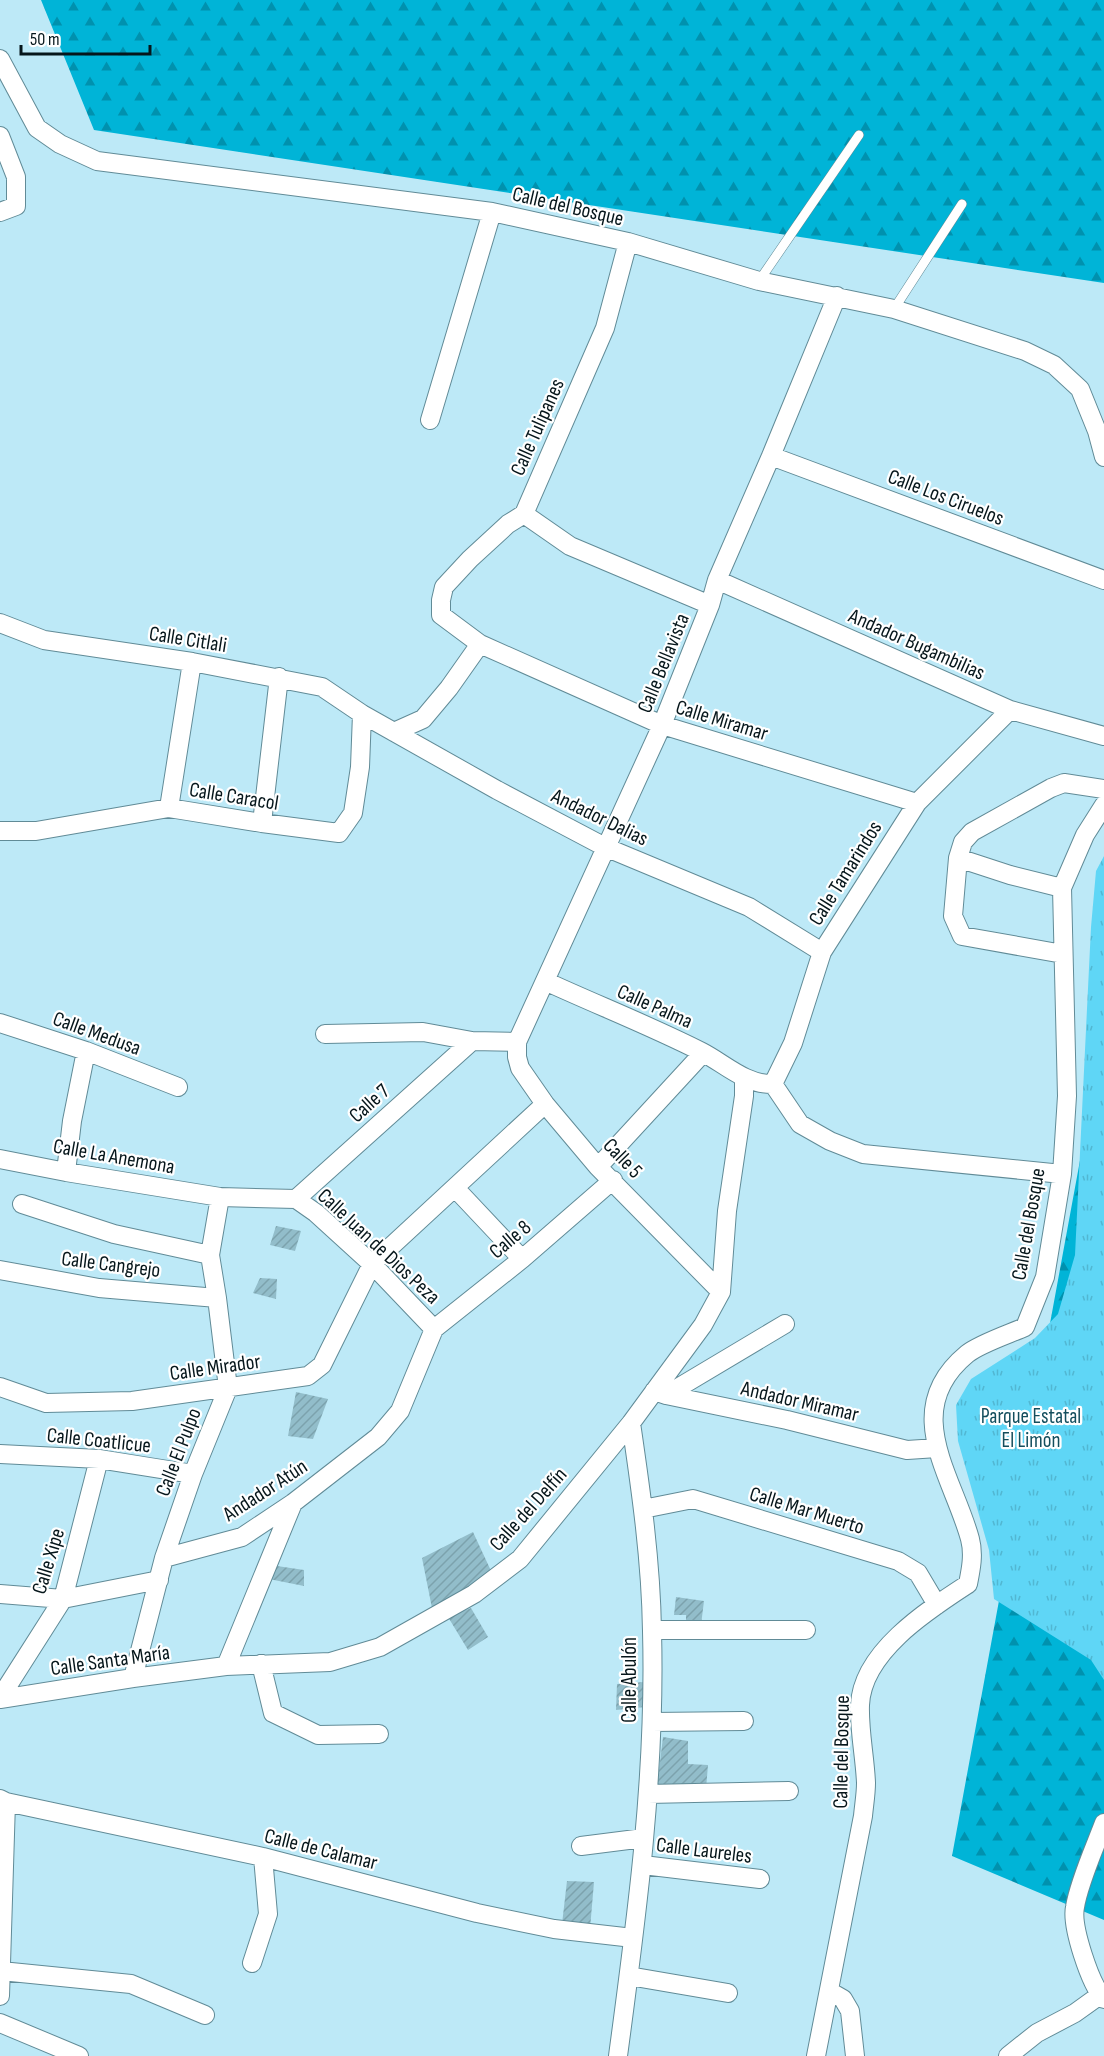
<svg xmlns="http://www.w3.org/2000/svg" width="1104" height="2056" viewBox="0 0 1104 2056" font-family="'Sofia Sans Condensed',sans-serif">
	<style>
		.forest { fill: url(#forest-firs) }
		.park { fill: url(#park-tufts) }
		.building { fill: url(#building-hatch) }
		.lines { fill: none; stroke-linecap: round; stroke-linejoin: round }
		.lane-casing { stroke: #618b97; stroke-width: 10 }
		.street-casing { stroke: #618b97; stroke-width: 20 }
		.lane { stroke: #fff; stroke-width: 9 }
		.street { stroke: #fff; stroke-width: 18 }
		.labels { text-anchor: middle; stroke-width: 4.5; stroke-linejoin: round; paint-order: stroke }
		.street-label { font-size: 21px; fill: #06161b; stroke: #fff }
		.park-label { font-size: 21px; fill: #134e5d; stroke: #fff }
	</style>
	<defs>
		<pattern id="forest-firs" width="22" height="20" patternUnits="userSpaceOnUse" patternTransform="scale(1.5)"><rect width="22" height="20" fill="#00b4d7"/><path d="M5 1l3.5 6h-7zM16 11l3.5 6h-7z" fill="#0091ae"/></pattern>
		<pattern id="park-tufts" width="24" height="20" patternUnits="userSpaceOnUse" patternTransform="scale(1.5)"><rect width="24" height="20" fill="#5fd6f6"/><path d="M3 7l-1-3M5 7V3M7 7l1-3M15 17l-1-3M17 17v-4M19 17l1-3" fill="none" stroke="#51b7d2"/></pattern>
		<pattern id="building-hatch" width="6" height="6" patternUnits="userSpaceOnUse" patternTransform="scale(1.5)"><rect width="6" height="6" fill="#92bdca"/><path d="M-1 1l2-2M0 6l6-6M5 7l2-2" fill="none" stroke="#7ca2ad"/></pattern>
	</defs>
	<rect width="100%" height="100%" fill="#bde9f7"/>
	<!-- forest -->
	<path class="forest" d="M41,0H1104V283L94,130Z
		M1104,1030V1920L952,1856Z"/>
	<!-- park -->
	<path class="park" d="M1104,856V1680L1091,1660L994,1599L989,1550L958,1441L956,1405L971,1379L1035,1338L1058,1314L1075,1255L1091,927L1096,871Z"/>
	<!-- building -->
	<path class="building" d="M276,1226L301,1231L295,1251L270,1245Z
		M260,1278L277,1279L276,1299L253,1293Z
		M296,1392L328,1399L313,1439L288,1436Z
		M473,1532L492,1573L432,1608L422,1558Z
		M277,1566L304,1570V1586L269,1579Z
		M676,1597L704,1601L701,1625L686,1624V1615H674Z
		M471,1608L488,1637L468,1650L448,1617Z
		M644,1682L645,1707L616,1710L617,1684Z
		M663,1737L688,1741V1764L708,1765L706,1789L657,1787Z
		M567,1881L594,1882L590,1929L562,1924Z"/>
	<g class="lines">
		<!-- lane casing -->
		<g class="lane-casing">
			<path id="lane" d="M759,281L859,135
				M894,309L962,204"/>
		</g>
		<!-- street casing -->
		<g class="street-casing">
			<path id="street" d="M0,59L37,128L60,144L97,161L492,212L628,242L759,281L894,309L1025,351L1054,365L1080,389L1097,431L1104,457
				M0,136L16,177V206L0,212
				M628,242L605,328L524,514L508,524L470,559L444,587L441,600V615L480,644L662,725L917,803
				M430,420L492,212
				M771,456L1104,580
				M524,514L570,546L710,605
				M717,580L1010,710L1104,736
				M0,623L44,640L192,662L322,687L362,714L497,790L605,847L749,907L822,952
				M394,732L423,719L449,688L480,644
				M169,808L192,662
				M262,823L279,677
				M0,831H36L169,808L262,823L339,833L353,813L360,767L362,714
				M958,858L1010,875L1062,888
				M1063,954L962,936L953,916L958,858L963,842L972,832L1051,788L1064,783L1104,789
				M545,981C597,1005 651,1026 702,1052C725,1064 746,1085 773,1084L793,1043L822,952L917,803L1010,710
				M0,1023L86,1051L178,1087
				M325,1034L423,1032L472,1041L517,1042
				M773,1084L800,1124L830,1141L863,1154L1062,1174
				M0,1159L66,1172L220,1197L296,1199L316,1213L372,1264L434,1329
				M598,1167L703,1053
				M66,1172L72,1121L86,1051
				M456,1189L522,1259
				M296,1199L472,1041
				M22,1204L114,1234L210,1255
				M0,1270L99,1288L217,1298
				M721,1292L598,1167L545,1104L520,1068L517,1057V1042L662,725L710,605L717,580L771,456L837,296
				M0,1387L46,1403L132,1401L308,1376L322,1365L372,1264L545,1104
				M654,1391L666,1395L787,1420L907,1450L937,1448
				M666,1395L785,1324
				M0,1454L99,1459L193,1474
				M643,1509L693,1499L898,1561L918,1573L937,1605
				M164,1558L242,1537L293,1503L378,1437L400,1411L434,1329L522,1259L613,1180
				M0,1594L63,1599L159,1580
				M652,1630H806
				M261,1664L273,1713L318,1735L379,1734
				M226,1666L293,1503
				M133,1678L164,1558L193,1474L228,1388L217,1298L210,1255L220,1197
				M0,1698L63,1599L99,1459
				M0,1699L133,1678L226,1666L330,1662L380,1647L474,1594L520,1559L631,1423L703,1325L721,1292L727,1211L744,1096V1078
				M652,1722L744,1721
				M648,1794L789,1791
				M0,1799L6,1802L263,1857L477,1913L554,1929L633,1938
				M1104,1823C1095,1847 1079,1882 1075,1907C1071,1926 1090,1984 1104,1999
				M581,1846L644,1838
				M643,1865L760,1879
				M252,1963L268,1914L263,1857
				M1,1971L131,1984L205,2015
				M629,1976L728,1993
				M829,1991L843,1999L850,2011L855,2056
				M0,1996L6,1802
				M0,2023L79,2056
				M618,2056C637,1915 656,1773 652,1631C651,1561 641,1491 631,1423
				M816,2056L863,1816C864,1805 866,1794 866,1783C865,1757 859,1731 860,1705C862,1652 928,1610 968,1584C971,1569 974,1554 970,1539C953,1476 899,1410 967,1354C979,1344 1009,1334 1025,1327L1045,1277L1062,1174L1067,1096L1062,888L1085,835L1104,805
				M1008,2056L1037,2033L1075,2013L1100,1995"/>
		</g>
		<!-- lane -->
		<use href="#lane" class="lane"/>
		<!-- street -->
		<use href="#street" class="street"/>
	</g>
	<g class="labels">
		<!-- street labels -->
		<g class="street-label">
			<text transform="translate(568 206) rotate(13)" y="7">Calle del Bosque</text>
			<text transform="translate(537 427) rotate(-66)" y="7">Calle Tulipanes</text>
			<text transform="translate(946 497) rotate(21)" y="7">Calle Los Ciruelos</text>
			<text transform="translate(188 639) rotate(9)" y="7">Calle Citlali</text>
			<text transform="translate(917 644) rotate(24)" y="7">Andador Bugambilias</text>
			<text transform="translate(663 663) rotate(-68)" y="7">Calle Bellavista</text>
			<text transform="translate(722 720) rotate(17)" y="7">Calle Miramar</text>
			<text transform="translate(234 796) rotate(9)" y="7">Calle Caracol</text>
			<text transform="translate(600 817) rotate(26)" y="7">Andador Dalias</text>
			<text transform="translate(845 873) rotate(-58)" y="7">Calle Tamarindos</text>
			<text transform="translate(655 1006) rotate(24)" y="7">Calle Palma</text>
			<text transform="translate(97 1033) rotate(20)" y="7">Calle Medusa</text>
			<text transform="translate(369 1103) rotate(-42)" y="7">Calle 7</text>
			<text transform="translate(114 1156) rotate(10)" y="7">Calle La Anemona</text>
			<text transform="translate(623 1158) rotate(46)" y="7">Calle 5</text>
			<text transform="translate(1028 1224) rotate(-80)" y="7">Calle del Bosque</text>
			<text transform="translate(510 1239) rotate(-40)" y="7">Calle 8</text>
			<text transform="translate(379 1246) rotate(43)" y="7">Calle Juan de Dios Peza</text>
			<text transform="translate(111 1264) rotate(7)" y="7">Calle Cangrejo</text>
			<text transform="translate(215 1367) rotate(-8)" y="7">Calle Mirador</text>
			<text transform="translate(800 1401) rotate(13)" y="7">Andador Miramar</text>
			<text transform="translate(99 1440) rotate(6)" y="7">Calle Coatlicue</text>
			<text transform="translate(178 1452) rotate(-69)" y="7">Calle El Pulpo</text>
			<text transform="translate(265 1490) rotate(-33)" y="7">Andador Atún</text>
			<text transform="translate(528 1509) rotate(-48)" y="7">Calle del Delfín</text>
			<text transform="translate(807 1510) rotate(17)" y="7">Calle Mar Muerto</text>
			<text transform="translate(48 1561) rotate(-73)" y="7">Calle Xipe</text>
			<text transform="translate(110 1660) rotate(-8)" y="7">Calle Santa María</text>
			<text transform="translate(629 1680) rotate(-90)" y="7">Calle Abulón</text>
			<text transform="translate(841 1752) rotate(-89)" y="7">Calle del Bosque</text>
			<text transform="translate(321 1849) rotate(14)" y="7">Calle de Calamar</text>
			<text transform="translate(704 1850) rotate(7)" y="7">Calle Laureles</text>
		</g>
		<!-- park labels -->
		<g class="park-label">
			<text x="1031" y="1423">Parque Estatal<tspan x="1031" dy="24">El Limón</tspan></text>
		</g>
	</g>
	<!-- scale -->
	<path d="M21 45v9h129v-9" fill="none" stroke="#06161b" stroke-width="3"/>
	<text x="30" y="45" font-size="18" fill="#06161b" stroke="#ffffff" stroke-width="4.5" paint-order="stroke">50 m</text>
</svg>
